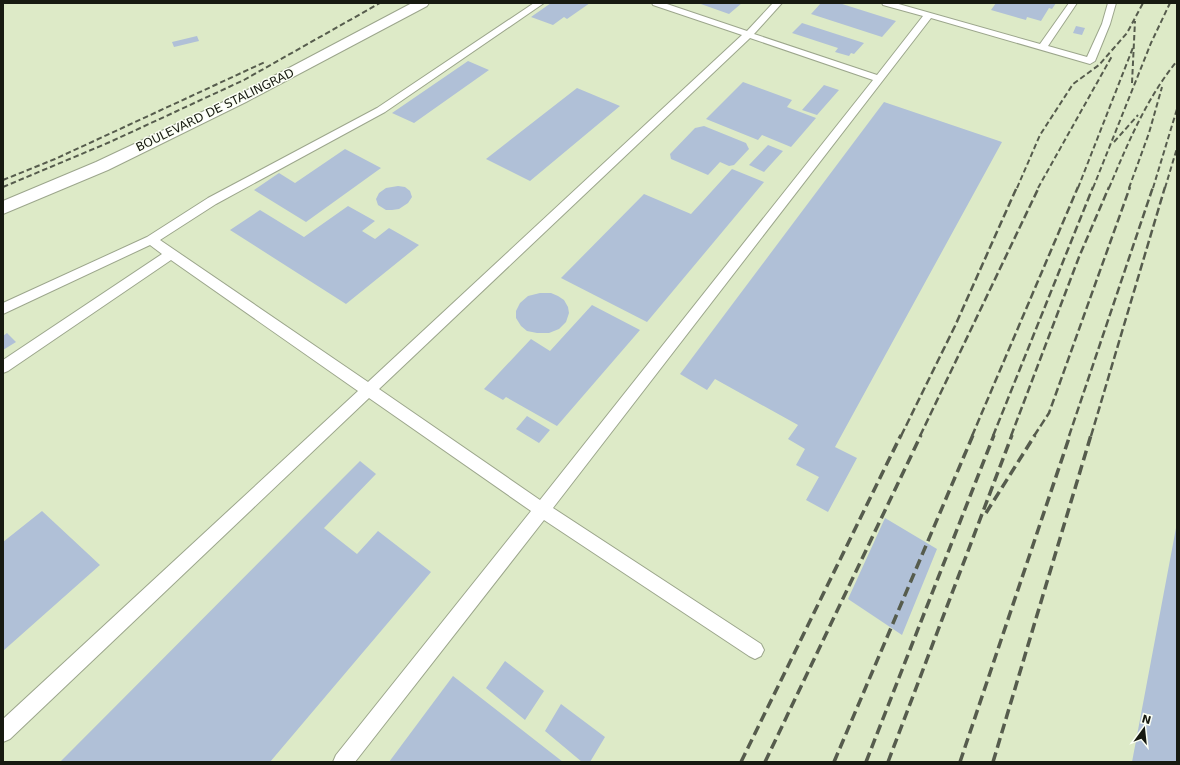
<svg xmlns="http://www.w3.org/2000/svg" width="1180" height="765" viewBox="0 0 1180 765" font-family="'DejaVu Sans',sans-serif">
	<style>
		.built { fill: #ddeac7 }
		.building { fill: #b0c0d7 }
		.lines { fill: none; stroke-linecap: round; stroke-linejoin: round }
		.lane-casing { stroke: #9ca68c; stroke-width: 2 }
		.secondary-casing { stroke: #9ca68c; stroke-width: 2 }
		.lane { fill: #fff; fill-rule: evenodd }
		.secondary { fill: #fff; fill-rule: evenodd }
		.rail-far2 { stroke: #565c4d; stroke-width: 2; stroke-dasharray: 5.5 3; stroke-linecap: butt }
		.rail-far1 { stroke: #565c4d; stroke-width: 2.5; stroke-dasharray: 8 3.5; stroke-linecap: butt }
		.rail { stroke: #565c4d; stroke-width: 3.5; stroke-dasharray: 10 5; stroke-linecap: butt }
		.labels { text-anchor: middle; stroke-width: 3; stroke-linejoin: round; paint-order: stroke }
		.far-street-label { font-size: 12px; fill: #171a11; stroke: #fbfff4 }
	</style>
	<rect width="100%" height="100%" fill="#eaf5d9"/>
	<!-- built -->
	<path class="built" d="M3,3H1177V762H3Z"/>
	<!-- building -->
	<path class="building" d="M551,3H590L567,19L564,17L553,25L531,17Z
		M698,3H742L729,14Z
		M821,3H839L896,21L882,37L811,14Z
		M996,3H1056L1052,9L1049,8L1041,21L1027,17L1026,20L991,10Z
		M802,23L864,43L854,54L851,53L849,56L835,52L838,48L792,33Z
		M1076,26L1085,28L1082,35L1073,33Z
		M197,36L199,41L174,47L172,42Z
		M468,61L489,70L414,123L392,113Z
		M743,82L792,100L787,107L816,118L791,147L762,135L758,140L706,119Z
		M824,85L839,90L817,115L802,110Z
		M577,88L620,106L530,181L486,159Z
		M884,102L1002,142L835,447L857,458L828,512L806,500L819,477L796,465L805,449L788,439L798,425L715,379L707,390L680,374Z
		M704,126L746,143L749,149L734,165L729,166L720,162L708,175L671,159L670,154L695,128Z
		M768,145L783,151L764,172L749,165Z
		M345,149L381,168L306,222L254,190L279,173L295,183Z
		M732,169L764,182L647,322L561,278L644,194L691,214Z
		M398,186L405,187L410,191L412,197L408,203L399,209L392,210H386L378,205L376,199L379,193L386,188Z
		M348,206L375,221L362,231L375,239L389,228L419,245L346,304L230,230L260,210L304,237Z
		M540,293H551L558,296L564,300L568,307L569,313L566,322L559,329L549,333H537L527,331L521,326L516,318V311L520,303L528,296Z
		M592,305L640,330L557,426L506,397L503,400L484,389L531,339L550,351Z
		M7,333L16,342L3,350V336Z
		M527,416L550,430L539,443L516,429Z
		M360,461L376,474L324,528L357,554L378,531L431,572L270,762H60Z
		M42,511L100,565L3,651V542Z
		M885,518L937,549L902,635L848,599Z
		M1176,528L1177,762H1132Z
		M505,661L544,691L525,720L486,688Z
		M453,676L563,762H389Z
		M561,704L605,737L590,762H582L545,731Z"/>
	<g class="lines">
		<!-- lane casing -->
		<g class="lane-casing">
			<path id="lane" d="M534,3H544L385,112L216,204L160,240L368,382L742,35L653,5L652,3H664L747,31L773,3H782L754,34L877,75L923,16L883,5L882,3H895L1040,44L1069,3H1077L1048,46L1087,57L1102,24L1108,3H1116L1110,24L1095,61L1090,64L931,18L553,508L761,644L764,650L761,656L755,659L749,656L544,520L355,762H333L336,755L531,511L369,398L10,739L3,742V719L358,391L171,260L8,371L3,373V360L162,254L150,245L3,314V303L147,237L208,198L377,108ZM750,38L873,80L540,500L379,389Z"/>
		</g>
		<!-- secondary casing -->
		<g class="secondary-casing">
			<path id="secondary" d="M412,3H429L427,6L246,102L108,170L3,214V201L96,162L236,96Z"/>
		</g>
		<!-- lane -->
		<use href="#lane" class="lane"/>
		<!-- secondary -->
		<use href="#secondary" class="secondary"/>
		<!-- rail-far2 -->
		<path class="rail-far2" d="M1132,83L1135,21
			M1114,142L1138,115
			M3,180L55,159L265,62
			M3,187L110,142L244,80L380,3
			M1017,188L1040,135L1073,84L1099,65L1127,33L1143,3
			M1038,188L1112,56
			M1078,188L1134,45
			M1093,188L1151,43L1170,3
			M1109,188C1128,143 1146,99 1177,61
			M1129,188L1149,133L1162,87
			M1153,188L1177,109
			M1165,188L1177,148"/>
		<!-- rail-far1 -->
		<path class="rail-far1" d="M901,436L955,326L1017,187
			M920,436L1039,187
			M972,436L1078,187
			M993,436L1093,187
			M1011,436L1079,257L1109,187
			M1034,436L1049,413L1130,187
			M1069,436L1153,187
			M1091,436L1165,187"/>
		<!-- rail -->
		<path class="rail" d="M986,513L1035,435
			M741,762L901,435
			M765,762L921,435
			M834,762L973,435
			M866,762L994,435
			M888,762L1012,435
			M960,762L1070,435
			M993,762L1091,435"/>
	</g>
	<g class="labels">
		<!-- far-street labels -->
		<g class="far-street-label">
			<text transform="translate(215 110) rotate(-26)" y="4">BOULEVARD DE STALINGRAD</text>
		</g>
	</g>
	<!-- border -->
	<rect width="1180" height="765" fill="none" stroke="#171a11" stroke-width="8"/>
	<!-- north arrow -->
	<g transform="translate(1144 729) rotate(15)" stroke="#fbfff4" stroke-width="3" paint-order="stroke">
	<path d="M0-3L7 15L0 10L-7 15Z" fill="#171a11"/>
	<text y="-6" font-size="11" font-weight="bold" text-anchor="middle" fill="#171a11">N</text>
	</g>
</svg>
